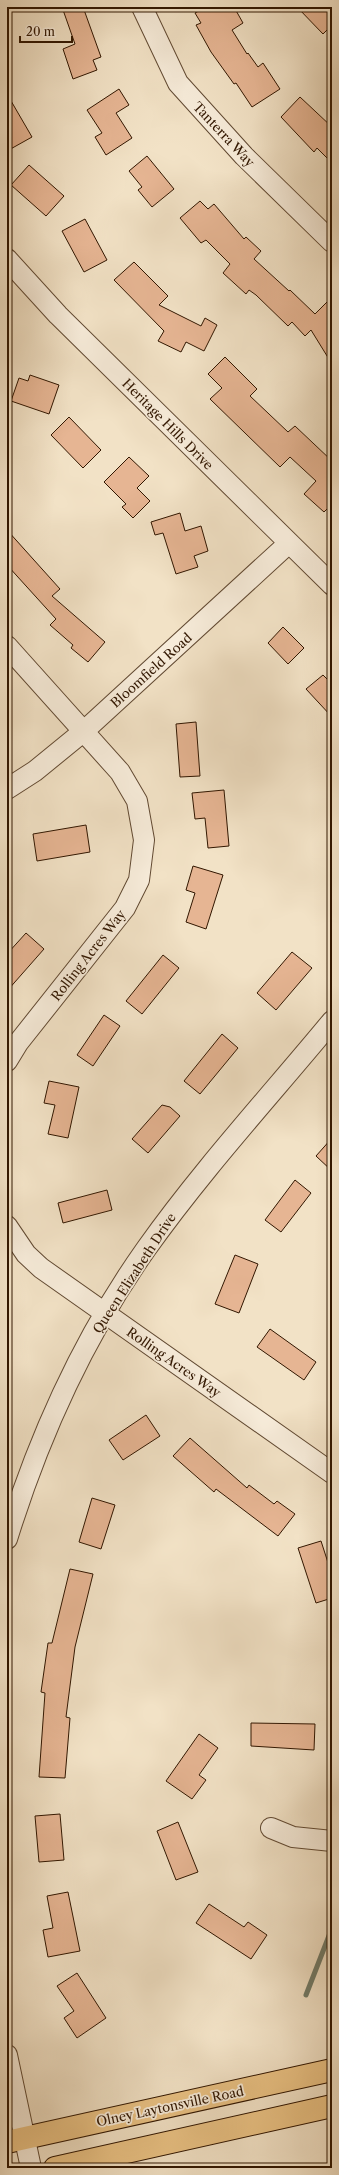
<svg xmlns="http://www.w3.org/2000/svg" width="339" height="2175" viewBox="0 0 339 2175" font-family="'Libre Caslon Text',serif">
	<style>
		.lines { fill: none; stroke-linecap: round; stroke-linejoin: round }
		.stream { stroke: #717b69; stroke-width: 5 }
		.building { fill: #e6b593; stroke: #311600 }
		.minor-casing { stroke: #614932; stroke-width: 22 }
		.major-casing { stroke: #311600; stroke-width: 24 }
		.minor { stroke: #f7ecda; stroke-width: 20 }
		.major { stroke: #e9c183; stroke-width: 22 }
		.labels { text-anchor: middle; stroke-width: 3.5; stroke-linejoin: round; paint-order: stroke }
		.street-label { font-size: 13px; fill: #311600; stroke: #f7ecda }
	</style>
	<rect width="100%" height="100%" fill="#f2e2c6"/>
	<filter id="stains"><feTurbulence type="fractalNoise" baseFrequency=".005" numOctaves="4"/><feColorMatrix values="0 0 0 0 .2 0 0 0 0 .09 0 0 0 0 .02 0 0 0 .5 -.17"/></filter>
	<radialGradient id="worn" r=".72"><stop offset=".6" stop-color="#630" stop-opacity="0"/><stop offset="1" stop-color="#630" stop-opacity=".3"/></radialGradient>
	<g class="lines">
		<!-- stream -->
		<path class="stream" d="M306,1995L332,1928"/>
	</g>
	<!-- building -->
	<path class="building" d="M62,7H83L101,57L93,60L97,70L73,79L63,49L75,44Z
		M206,7H234L243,23L232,30L247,54L248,53L258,67L263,63L280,89L252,107L236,83L234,84L211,52L196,25L201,23L195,13Z
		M297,7H332V25L323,34Z
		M119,89L129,105L116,113L132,138L106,155L95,137L102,133L87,110Z
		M7,94L32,137L7,151Z
		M300,97L332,127V163L317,148L314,152L281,117Z
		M147,156L174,189L152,207L138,190L142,187L129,171Z
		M29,165L64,196L46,216L11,185Z
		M200,201L208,209L214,204L244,239L246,237L261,251L254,259L289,291L290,290L315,314L332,297V364L311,330L305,336L292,322L288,326L256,295L249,290L246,294L223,273L230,264L206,240L201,243L180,218Z
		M85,219L107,260L84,272L62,231Z
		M134,262L168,296L159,305L201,326L205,318L217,325L204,351L186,342L181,352L158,341L164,331L114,280Z
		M225,357L257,389L250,396L288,432L295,426L332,461V504L324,512L304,494L316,481L290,457L280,467L210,399L222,388L208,374Z
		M30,375L59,385L49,414L11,401L19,378L28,381Z
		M69,417L101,450L83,468L51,435Z
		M129,457L149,476L137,488L150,501L133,518L122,507L126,504L104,482Z
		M180,513L185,531L201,526L208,551L194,556L198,567L176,574L163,533L155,535L151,522Z
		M7,530L60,589L52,596L105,642L88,662L71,648L73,645L50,625L56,619L7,565Z
		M283,627L304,648L288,664L268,643Z
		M323,675L332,684V717L306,689Z
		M196,722L200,776L180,777L176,724Z
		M224,790L229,846L208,848L205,818L195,819L192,793Z
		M86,825L90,852L37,861L33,834Z
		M193,866L223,875L206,929L186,922L195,893L186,890Z
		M26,933L44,949L7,991V954Z
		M292,952L312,968L276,1010L257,993Z
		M163,955L179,968L142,1014L126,1001Z
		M104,1015L120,1026L93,1066L77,1055Z
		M222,1034L238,1048L200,1094L184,1081Z
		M49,1081L79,1087L68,1138L48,1134L55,1105L44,1103Z
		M162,1105L170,1107L180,1116L148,1153L132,1139Z
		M332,1138V1171L316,1156Z
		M295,1180L311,1193L281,1232L265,1220Z
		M107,1190L112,1210L63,1223L58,1203Z
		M235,1255L258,1264L239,1313L215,1304Z
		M270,1329L316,1362L304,1380L257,1347Z
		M146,1415L160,1436L123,1460L109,1440Z
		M190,1438L247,1488L249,1485L274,1504L277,1501L295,1514L278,1536L216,1489L214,1492L173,1456Z
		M92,1498L115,1505L101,1549L79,1542Z
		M321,1541L332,1575V1598L316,1603L298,1548Z
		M70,1569L93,1574L75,1647L66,1717L70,1718L65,1778L39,1777L45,1693L41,1692L48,1643H52Z
		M251,1723L315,1724L314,1750L251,1746Z
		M199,1734L218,1748L199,1775L206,1780L192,1799L166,1781Z
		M60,1814L64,1860L39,1862L35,1816Z
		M178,1822L198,1872L176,1880L157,1831Z
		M68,1892L80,1951L48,1957L43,1930L53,1928L47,1896Z
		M209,1904L244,1927L248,1922L267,1935L251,1959L196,1923Z
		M77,1973L106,2018L77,2038L64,2018L74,2011L57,1986Z"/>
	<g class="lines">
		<!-- minor casing -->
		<g class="minor-casing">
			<path id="minor" d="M142,7L178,83L244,156L332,242
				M7,259L58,315L332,585
				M7,646L120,772L137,801L144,840L139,880L125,908L18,1043L7,1061
				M7,789L35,771L84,731L289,543
				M7,1226L26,1254L41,1268L332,1473
				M7,1539C39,1436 83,1338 146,1249C202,1170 270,1096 332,1021
				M271,1828L293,1837L332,1841
				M7,2055L31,2168"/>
		</g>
		<!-- major casing -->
		<g class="major-casing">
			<path id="major" d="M7,2142L332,2070
				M55,2168L332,2106"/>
		</g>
		<!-- minor -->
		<use href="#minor" class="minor"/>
		<!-- major -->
		<use href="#major" class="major"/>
	</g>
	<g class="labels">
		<!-- street labels -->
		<g class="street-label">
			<text transform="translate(224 134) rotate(47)" y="5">Tanterra Way</text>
			<text transform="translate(168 424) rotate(45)" y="5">Heritage Hills Drive</text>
			<text transform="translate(151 670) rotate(-42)" y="5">Bloomfield Road</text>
			<text transform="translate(88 955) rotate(-52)" y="5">Rolling Acres Way</text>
			<text transform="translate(134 1273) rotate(-57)" y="5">Queen Elizabeth Drive</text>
			<text transform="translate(174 1362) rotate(35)" y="5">Rolling Acres Way</text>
			<text transform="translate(170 2106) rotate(-12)" y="5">Olney Laytonsville Road</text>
		</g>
	</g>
	<!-- margin -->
	<rect width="339" height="2175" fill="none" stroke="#f2e2c6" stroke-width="24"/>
	<rect x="8" y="8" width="323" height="2159" fill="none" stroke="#311600" stroke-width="2"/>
	<rect x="12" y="12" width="315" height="2151" fill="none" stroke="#311600"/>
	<!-- scale -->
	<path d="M20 36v6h52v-6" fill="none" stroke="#311600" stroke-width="2"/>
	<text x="26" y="36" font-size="12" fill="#311600" stroke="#f7ecda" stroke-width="3" paint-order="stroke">20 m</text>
	<rect width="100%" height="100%" filter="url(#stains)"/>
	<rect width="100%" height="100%" fill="url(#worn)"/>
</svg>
